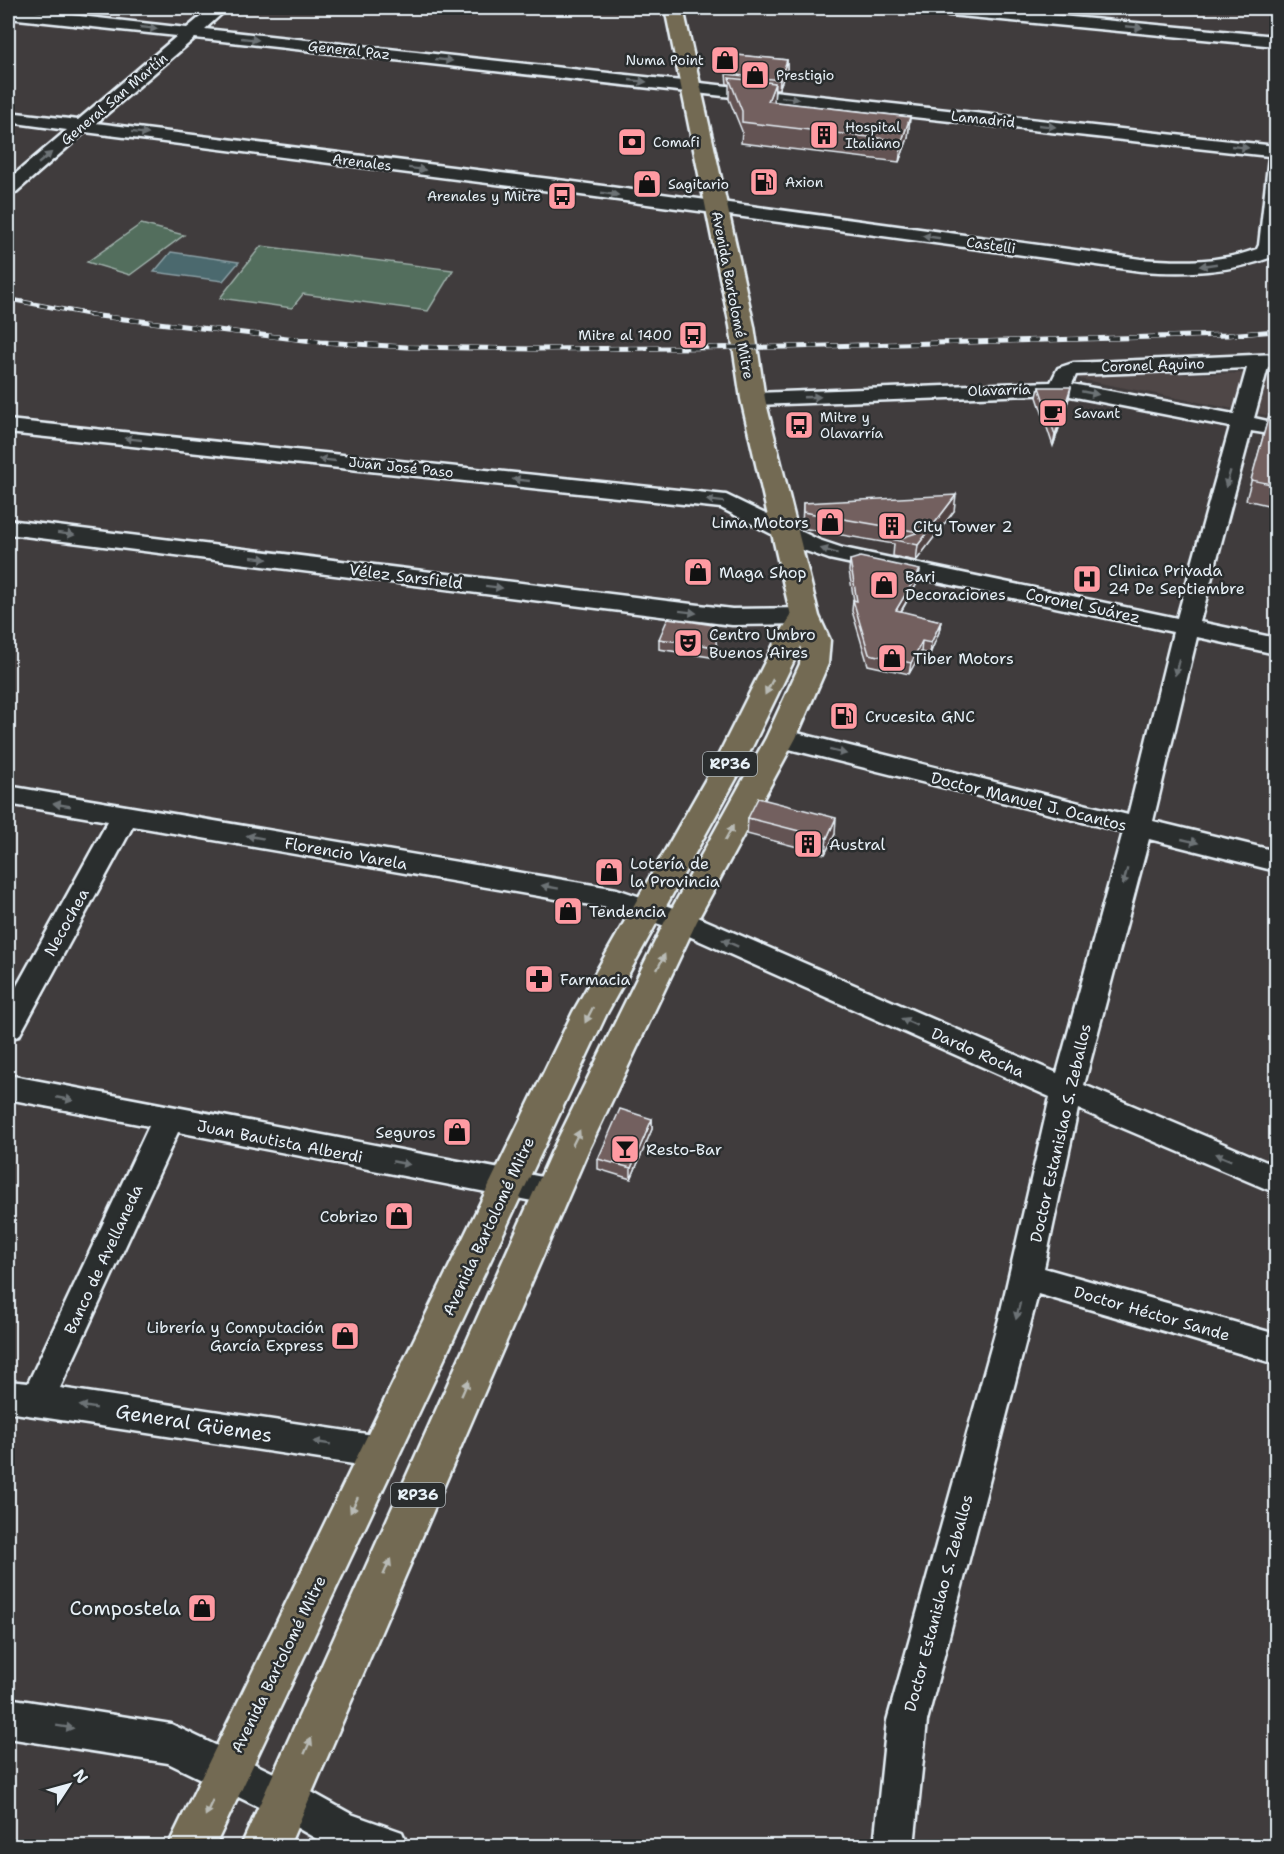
<svg xmlns="http://www.w3.org/2000/svg" width="1284" height="1854" viewBox="0 0 1284 1854" font-family="'Shantell Sans',sans-serif">
	<style>
		.built { fill: #4f4747 }
		.green { fill: #536e5d; stroke: #9eb0aa; stroke-width: 1.5 }
		.water { fill: #4b696e; stroke: #8a9fa5; stroke-width: 1.5 }
		.lines { fill: none; stroke-linecap: round; stroke-linejoin: round }
		.street-casing { stroke: #e8f1f8; stroke-width: 5 }
		.primary-casing { stroke: #e8f1f8; stroke-width: 5 }
		.street { fill: #2a2d2e; fill-rule: evenodd }
		.primary { fill: #736b52; fill-rule: evenodd }
		.rail-far1-casing { stroke: #e8f1f8; stroke-width: 4.5 }
		.rail-casing { stroke: #e8f1f8; stroke-width: 5 }
		.rail-far1 { stroke: #2a2d2e; stroke-width: 3; stroke-dasharray: 8; stroke-linecap: butt }
		.rail { stroke: #2a2d2e; stroke-width: 4; stroke-dasharray: 10; stroke-linecap: butt }
		.wall { fill: #635352; stroke: #e8f1f8; stroke-width: 1.5 }
		.shaded-wall { fill: #504342; stroke: #e8f1f8; stroke-width: 1.5 }
		.building { fill: #73605f; stroke: #e8f1f8; stroke-width: 1.5 }
		.oneway { fill: #6c7275 }
		.oneway2 { fill: #b9bbb6 }
		.labels { text-anchor: middle; stroke-width: 5; stroke-linejoin: round; paint-order: stroke }
		.far-street-label { font-size: 14px; fill: #e8f1f8; stroke: #2a2d2e }
		.far-poi-label { font-size: 14px; fill: #e8f1f8; stroke: #2a2d2e; text-anchor: start }
		.shield { fill: #2a2d2e; stroke: #afb6bb; stroke-width: 1.5 }
		.shield-label { font-size: 15px; font-weight: bold; fill: #e8f1f8 }
		.poi-label { font-size: 16px; fill: #e8f1f8; stroke: #2a2d2e; text-anchor: start }
		.street-label { font-size: 16px; fill: #e8f1f8; stroke: #2a2d2e }
		.near-street-label { font-size: 20px; fill: #e8f1f8; stroke: #2a2d2e }
		.near-poi-label { font-size: 20px; fill: #e8f1f8; stroke: #2a2d2e; text-anchor: end }
	</style>
	<rect width="100%" height="100%" fill="#403c3d"/>
	<filter id="ink" filterUnits="userSpaceOnUse"><feTurbulence type="fractalNoise" baseFrequency=".0167" numOctaves="2"/><feDisplacementMap in="SourceGraphic" scale="12" xChannelSelector="R" yChannelSelector="G"/><feConvolveMatrix kernelMatrix="1 2 1 2 8 2 1 2 1" color-interpolation-filters="sRGB"/></filter>
	<g filter="url(#ink)">
		<!-- built -->
		<path class="built" d="M1276,373V417L1079,379L1080,375Z"/>
		<!-- green -->
		<path class="green" d="M141,224L184,235L130,275L87,262Z
			M261,246L453,270L428,311L303,294L292,308L220,298Z"/>
		<!-- water -->
		<path class="water" d="M171,252L239,262L223,281L154,272Z"/>
		<g class="lines">
			<!-- street casing -->
			<g class="street-casing">
				<path id="street" d="M8,8L187,28L211,8H228L205,29L1276,146V249L1272,257C1229,273 1186,274 1141,271L566,193L85,132L15,193L8,195V180L67,130L8,122V112L78,120L177,36L8,18ZM195,38L1269,156L1259,245L1257,249C1220,263 1180,262 1141,259L566,181L96,123Z
					M921,8H975L1276,36V46L929,13Z
					M1276,354V366L1268,367L1254,418L1276,423V435L1251,431L1200,622L1276,638V654L1197,637L1153,821L1276,851V871L1149,839L1084,1085L1276,1166V1193L1078,1109L1044,1268L1276,1334V1364L1038,1294L927,1721L914,1846H874L887,1721L999,1319L1050,1097L671,928L614,909L133,826L19,1036L8,1039V1002L108,821L8,804V786L617,889L691,914L1057,1073L1123,832L781,747L772,744L768,738L772,732L781,729L1128,815L1173,632L829,559L803,550L721,508L8,433V420L726,495L819,540L843,548L1177,618L1230,427L1060,394L753,405L745,404L742,399L745,394L753,393L1051,382L1058,368L1073,363ZM1247,368L1234,414L1072,384L1076,375Z
					M8,520L732,609L805,608L814,611L817,616L814,621L805,624L732,625L8,534Z
					M8,1075L553,1179L564,1183L569,1192L564,1201L553,1205L178,1132L60,1388L380,1436L393,1441L398,1452L393,1463L380,1468L8,1412V1381L28,1383L149,1126L8,1099Z
					M8,1698L171,1724L299,1785L351,1814L402,1832L408,1846H329L271,1813L168,1763L8,1738Z"/>
			</g>
			<!-- primary casing -->
			<g class="primary-casing">
				<path id="primary" d="M665,8H683L754,326L765,399L819,616L830,640L828,664L796,738L697,921L588,1151L289,1846H241L552,1151L665,921L766,738L800,664L801,646L741,770L607,1013L215,1846H168L573,1012L711,770L777,638L791,616L741,399L730,326Z"/>
			</g>
			<!-- street -->
			<use href="#street" class="street"/>
			<!-- primary -->
			<use href="#primary" class="primary"/>
			<!-- rail-far1 casing -->
			<g class="rail-far1-casing">
				<path id="rail-far1" d="M8,299L98,316"/>
			</g>
			<!-- rail casing -->
			<g class="rail-casing">
				<path id="rail" d="M90,315L321,342L407,347L535,349L790,347L1227,335L1276,331"/>
			</g>
			<!-- rail-far1 -->
			<use href="#rail-far1" class="rail-far1"/>
			<!-- rail -->
			<use href="#rail" class="rail"/>
		</g>
		<!-- wall -->
		<path class="wall" d="M1053,8H1083L1082,12L1052,9Z
			M725,54L787,60V69L779,89H775L774,102L910,117L908,138L899,162L741,143L742,131L729,99V84H727L725,64Z
			M1039,387L1069,398L1053,446L1037,397Z
			M1269,415L1276,416V507L1246,500Z
			M803,503L954,511L916,561L893,556L894,544L802,528Z
			M850,560L919,580L901,612L941,621L939,632L930,654L921,652L909,674L868,665L852,611L853,600L854,601L849,571Z
			M659,639L717,647V658L659,649Z
			M748,818L835,834L825,854L747,834Z
			M652,1119V1129L631,1179L598,1169V1159Z"/>
		<!-- shaded-wall -->
		<path class="shaded-wall" d="M787,60V69L779,89L780,80Z
			M775,83L774,104L768,101Z
			M910,117L908,138L899,162L902,141Z
			M1071,387L1069,398L1053,446L1055,435Z
			M956,495L954,511L916,561L918,545Z
			M920,570L919,580L895,621L896,610Z
			M941,621L939,632L930,654L931,643Z
			M922,641L921,652L909,674L911,663Z
			M836,818L835,834L825,854L827,838Z
			M652,1119V1129L631,1179V1168Z"/>
		<!-- building -->
		<path class="building" d="M725,54L769,58L787,60L780,80L727,74Z
			M729,78L775,83L768,101L910,117L902,141L742,122V111Z
			M1039,387H1071L1055,435Z
			M1269,415L1276,416V485L1251,480Z
			M956,495L918,545L895,540L919,532L803,512V503Z
			M860,557L920,570L896,610L941,621L931,643L922,641L911,663L869,654L853,600L857,601L850,560Z
			M668,618L713,625L717,647L659,639Z
			M758,798L836,818L827,838L748,818Z
			M620,1109L652,1119L631,1168L598,1159Z"/>
		<!-- one-way arrows -->
		<defs><path id="oneway-solid" d="M-6-.8H1V-3.2L6.5 0L1 3.2V.8H-6Z" transform="scale(1.5)"/></defs>
		<g class="oneway">
			<use href="#oneway-solid" transform="translate(1134 27) rotate(5)"/>
			<use href="#oneway-solid" transform="translate(149 28) rotate(6)"/>
			<use href="#oneway-solid" transform="translate(250 39) rotate(6)"/>
			<use href="#oneway-solid" transform="translate(444 60) rotate(6)"/>
			<use href="#oneway-solid" transform="translate(638 81) rotate(6)"/>
			<use href="#oneway-solid" transform="translate(790 98) rotate(6)"/>
			<use href="#oneway-solid" transform="translate(1047 126) rotate(6)"/>
			<use href="#oneway-solid" transform="translate(140 133) rotate(7)"/>
			<use href="#oneway-solid" transform="translate(1240 147) rotate(6)"/>
			<use href="#oneway-solid" transform="translate(45 158) rotate(-40)"/>
			<use href="#oneway-solid" transform="translate(417 169) rotate(7)"/>
			<use href="#oneway-solid" transform="translate(610 194) rotate(8)"/>
			<use href="#oneway-solid" transform="translate(931 237) rotate(-172)"/>
			<use href="#oneway-solid" transform="translate(1208 265) rotate(172)"/>
			<use href="#oneway-solid" transform="translate(1090 393) rotate(11)"/>
			<use href="#oneway-solid" transform="translate(812 397) rotate(-2)"/>
			<use href="#oneway-solid" transform="translate(133 439) rotate(-174)"/>
			<use href="#oneway-solid" transform="translate(327 460) rotate(-174)"/>
			<use href="#oneway-solid" transform="translate(1228 479) rotate(106)"/>
			<use href="#oneway-solid" transform="translate(521 480) rotate(-174)"/>
			<use href="#oneway-solid" transform="translate(715 501) rotate(-173)"/>
			<use href="#oneway-solid" transform="translate(66 534) rotate(7)"/>
			<use href="#oneway-solid" transform="translate(829 551) rotate(-163)"/>
			<use href="#oneway-solid" transform="translate(259 558) rotate(7)"/>
			<use href="#oneway-solid" transform="translate(494 587) rotate(7)"/>
			<use href="#oneway-solid" transform="translate(688 612) rotate(7)"/>
			<use href="#oneway-solid" transform="translate(1177 667) rotate(104)"/>
			<use href="#oneway-solid" transform="translate(838 752) rotate(14)"/>
			<use href="#oneway-solid" transform="translate(62 805) rotate(-171)"/>
			<use href="#oneway-solid" transform="translate(255 837) rotate(-170)"/>
			<use href="#oneway-solid" transform="translate(1190 841) rotate(13)"/>
			<use href="#oneway-solid" transform="translate(1125 877) rotate(105)"/>
			<use href="#oneway-solid" transform="translate(550 887) rotate(-170)"/>
			<use href="#oneway-solid" transform="translate(730 943) rotate(-156)"/>
			<use href="#oneway-solid" transform="translate(909 1022) rotate(-156)"/>
			<use href="#oneway-solid" transform="translate(65 1099) rotate(11)"/>
			<use href="#oneway-solid" transform="translate(1223 1157) rotate(-157)"/>
			<use href="#oneway-solid" transform="translate(401 1163) rotate(11)"/>
			<use href="#oneway-solid" transform="translate(1018 1311) rotate(104)"/>
			<use href="#oneway-solid" transform="translate(88 1407) rotate(-171)"/>
			<use href="#oneway-solid" transform="translate(322 1443) rotate(-171)"/>
			<use href="#oneway-solid" transform="translate(65 1727) rotate(9)"/>
		</g>
		<g class="oneway2">
			<use href="#oneway-solid" transform="translate(769 687) rotate(117)"/>
			<use href="#oneway-solid" transform="translate(729 833) rotate(-61)"/>
			<use href="#oneway-solid" transform="translate(661 962) rotate(-64)"/>
			<use href="#oneway-solid" transform="translate(589 1015) rotate(117)"/>
			<use href="#oneway-solid" transform="translate(576 1138) rotate(-64)"/>
			<use href="#oneway-solid" transform="translate(465 1388) rotate(-66)"/>
			<use href="#oneway-solid" transform="translate(354 1505) rotate(116)"/>
			<use href="#oneway-solid" transform="translate(387 1567) rotate(-66)"/>
			<use href="#oneway-solid" transform="translate(308 1746) rotate(-66)"/>
			<use href="#oneway-solid" transform="translate(209 1808) rotate(115)"/>
		</g>
	</g>
	<!-- icons -->
	<defs>
		<g id="shop-square" transform="scale(1.5)"><rect x="-9" y="-9" width="18" height="18" rx="4" fill="#ff9aa2" stroke="#2a2d2e"/><path d="M-5-2.5h2.3a2.7 3.5 0 0 1 5.4 0H5L5.5 6h-11ZM-1.5-2.5h3a1.5 2.3 0 0 0-3 0Z" fill="#111"/></g>
		<g id="building-square" transform="scale(1.5)"><rect x="-9" y="-9" width="18" height="18" rx="4" fill="#ff9aa2" stroke="#2a2d2e"/><path d="M-4-6H4V6H1V3H-1V6H-4ZM-2.5-4.3h1.7v1.8h-1.7ZM.8-4.3h1.7v1.8H.8ZM-2.5-1h1.7V.8h-1.7ZM.8-1h1.7V.8H.8Z" fill="#111"/></g>
		<g id="bank-square" transform="scale(1.5)"><rect x="-9" y="-9" width="18" height="18" rx="4" fill="#ff9aa2" stroke="#2a2d2e"/><path d="M-6-4H6V4H-6ZM0-2.3a2.3 2.3 0 1 0 0 4.6a2.3 2.3 0 1 0 0-4.6Z" fill="#111"/></g>
		<g id="fuel-square" transform="scale(1.5)"><rect x="-9" y="-9" width="18" height="18" rx="4" fill="#ff9aa2" stroke="#2a2d2e"/><path d="M-5.5-6h7V0h2V4h1.3V-2.5L3-4.5l.8-.8L6-3V5H2.5V1h-1V6h-7ZM-4.2-4.7v3.2H.2V-4.7Z" fill="#111"/></g>
		<g id="bus-square" transform="scale(1.5)"><rect x="-9" y="-9" width="18" height="18" rx="4" fill="#ff9aa2" stroke="#2a2d2e"/><path d="M-5-6H5V4H4V6H2V4H-2V6H-4V4H-5ZM-3.5-4V0h7V-4ZM-3.5 1.2v1.5H-2V1.2ZM2 1.2v1.5H3.5V1.2Z" fill="#111"/></g>
		<g id="cafe-square" transform="scale(1.5)"><rect x="-9" y="-9" width="18" height="18" rx="4" fill="#ff9aa2" stroke="#2a2d2e"/><path d="M-5.5-4.5H6V0H3Q3 3.5 0 3.5H-2.5Q-5.5 3.5-5.5 0ZM3-3.2v2h1.7v-2ZM-6 4.5H4V6H-6Z" fill="#111"/></g>
		<g id="hospital-square" transform="scale(1.5)"><rect x="-9" y="-9" width="18" height="18" rx="4" fill="#ff9aa2" stroke="#2a2d2e"/><path d="M-5-5h3v3.5h4V-5h3V5h-3V1.5h-4V5h-3Z" fill="#111"/></g>
		<g id="theatre-square" transform="scale(1.5)"><rect x="-9" y="-9" width="18" height="18" rx="4" fill="#ff9aa2" stroke="#2a2d2e"/><path d="M-5-5.5Q0-4 5-5.5V0Q5 5 0 6Q-5 5-5 0ZM-3.3-2.5H-1v1.5H-3.3ZM1-2.5H3.3v1.5H1ZM-2.8 1Q0 5.5 2.8 1Z" fill="#111"/></g>
		<g id="pharmacy-square" transform="scale(1.5)"><rect x="-9" y="-9" width="18" height="18" rx="4" fill="#ff9aa2" stroke="#2a2d2e"/><path d="M-2-6h4v4h4v4h-4v4h-4v-4h-4v-4h4Z" fill="#111"/></g>
		<g id="bar-square" transform="scale(1.5)"><rect x="-9" y="-9" width="18" height="18" rx="4" fill="#ff9aa2" stroke="#2a2d2e"/><path d="M-6-5H6L.8 .8V4.5H3.5V6h-7V4.5H-.8V.8Z" fill="#111"/></g>
	</defs>
	<g fill-rule="evenodd">
		<use href="#shop-square" x="725" y="60"/>
		<use href="#shop-square" x="755" y="75"/>
		<use href="#building-square" x="824" y="135"/>
		<use href="#bank-square" x="632" y="142"/>
		<use href="#fuel-square" x="764" y="182"/>
		<use href="#shop-square" x="647" y="184"/>
		<use href="#bus-square" x="562" y="196"/>
		<use href="#bus-square" x="693" y="335"/>
		<use href="#cafe-square" x="1053" y="413"/>
		<use href="#bus-square" x="799" y="425"/>
		<use href="#shop-square" x="830" y="522"/>
		<use href="#building-square" x="892" y="526"/>
		<use href="#shop-square" x="698" y="572"/>
		<use href="#hospital-square" x="1087" y="579"/>
		<use href="#shop-square" x="884" y="585"/>
		<use href="#theatre-square" x="688" y="643"/>
		<use href="#shop-square" x="892" y="658"/>
		<use href="#fuel-square" x="844" y="716"/>
		<use href="#building-square" x="808" y="844"/>
		<use href="#shop-square" x="609" y="872"/>
		<use href="#shop-square" x="568" y="911"/>
		<use href="#pharmacy-square" x="539" y="979"/>
		<use href="#shop-square" x="457" y="1132"/>
		<use href="#bar-square" x="625" y="1149"/>
		<use href="#shop-square" x="399" y="1216"/>
		<use href="#shop-square" x="345" y="1336"/>
		<use href="#shop-square" x="202" y="1608"/>
	</g>
	<g class="labels">
		<!-- far-street labels -->
		<g class="far-street-label">
			<text transform="translate(349 50) rotate(6)" y="5">General Paz</text>
			<text transform="translate(114 99) rotate(-40)" y="5">General San Martín</text>
			<text transform="translate(983 119) rotate(6)" y="5">Lamadrid</text>
			<text transform="translate(362 162) rotate(7)" y="5">Arenales</text>
			<text transform="translate(991 245) rotate(8)" y="5">Castelli</text>
			<text transform="translate(733 295) rotate(79)" y="5">Avenida Bartolomé Mitre</text>
			<text transform="translate(1153 365) rotate(-2)" y="5">Coronel Aquino</text>
			<text transform="translate(999 390) rotate(-2)" y="5">Olavarría</text>
			<text transform="translate(401 467) rotate(6)" y="5">Juan José Paso</text>
		</g>
		<!-- far-poi labels -->
		<g class="far-poi-label">
			<text x="704" y="65" text-anchor="end">Numa Point</text>
			<text x="776" y="80">Prestigio</text>
			<text x="845" y="132">Hospital<tspan x="845" dy="16">Italiano</tspan></text>
			<text x="653" y="147">Comafi</text>
			<text x="785" y="187">Axion</text>
			<text x="668" y="189">Sagitario</text>
			<text x="541" y="201" text-anchor="end">Arenales y Mitre</text>
			<text x="672" y="340" text-anchor="end">Mitre al 1400</text>
			<text x="1074" y="418">Savant</text>
			<text x="820" y="422">Mitre y<tspan x="820" dy="16">Olavarría</tspan></text>
		</g>
		<!-- shield labels -->
		<g class="shield">
			<rect x="703" y="752" width="54" height="24" rx="4.5"/>
			<rect x="391" y="1483" width="54" height="24" rx="4.5"/>
		</g>
		<g class="shield-label">
			<text x="730" y="769">RP36</text>
			<text x="418" y="1500">RP36</text>
		</g>
		<!-- poi labels -->
		<g class="poi-label">
			<text x="809" y="528" text-anchor="end">Lima Motors</text>
			<text x="913" y="532">City Tower 2</text>
			<text x="1108" y="576">Clinica Privada<tspan x="1108" dy="18">24 De Septiembre</tspan></text>
			<text x="719" y="578">Maga Shop</text>
			<text x="905" y="582">Bari<tspan x="905" dy="18">Decoraciones</tspan></text>
			<text x="709" y="640">Centro Umbro<tspan x="709" dy="18">Buenos Aires</tspan></text>
			<text x="913" y="664">Tiber Motors</text>
			<text x="865" y="722">Crucesita GNC</text>
			<text x="829" y="850">Austral</text>
			<text x="630" y="869">Lotería de<tspan x="630" dy="18">la Provincia</tspan></text>
			<text x="589" y="917">Tendencia</text>
			<text x="560" y="985">Farmacia</text>
			<text x="436" y="1138" text-anchor="end">Seguros</text>
			<text x="646" y="1155">Resto-Bar</text>
			<text x="378" y="1222" text-anchor="end">Cobrizo</text>
			<text x="324" y="1333" text-anchor="end">Librería y Computación<tspan x="324" dy="18">García Express</tspan></text>
		</g>
		<!-- street labels -->
		<g class="street-label">
			<text transform="translate(406 576) rotate(7)" y="6">Vélez Sarsfield</text>
			<text transform="translate(1083 605) rotate(12)" y="6">Coronel Suárez</text>
			<text transform="translate(1029 801) rotate(14)" y="6">Doctor Manuel J. Ocantos</text>
			<text transform="translate(346 853) rotate(10)" y="6">Florencio Varela</text>
			<text transform="translate(66 922) rotate(-61)" y="6">Necochea</text>
			<text transform="translate(978 1052) rotate(24)" y="6">Dardo Rocha</text>
			<text transform="translate(1060 1133) rotate(-77)" y="6">Doctor Estanislao S. Zeballos</text>
			<text transform="translate(280 1141) rotate(11)" y="6">Juan Bautista Alberdi</text>
			<text transform="translate(488 1226) rotate(-65)" y="6">Avenida Bartolomé Mitre</text>
			<text transform="translate(103 1259) rotate(-65)" y="6">Banco de Avellaneda</text>
			<text transform="translate(1152 1313) rotate(16)" y="6">Doctor Héctor Sande</text>
			<text transform="translate(938 1603) rotate(-75)" y="6">Doctor Estanislao S. Zeballos</text>
			<text transform="translate(278 1664) rotate(-64)" y="6">Avenida Bartolomé Mitre</text>
		</g>
		<!-- near-street labels -->
		<g class="near-street-label">
			<text transform="translate(194 1423) rotate(9)" y="7">General Güemes</text>
		</g>
		<!-- near-poi labels -->
		<g class="near-poi-label">
			<text x="181" y="1615">Compostela</text>
		</g>
	</g>
	<!-- margin -->
	<rect width="1284" height="1854" fill="none" stroke="#2a2d2e" stroke-width="30"/>
	<rect x="15" y="15" width="1254" height="1824" fill="none" stroke="#e8f1f8" stroke-width="2" filter="url(#ink)"/>
	<!-- north arrow -->
	<g transform="translate(69 1785) rotate(54)" stroke="#2a2d2e" stroke-width="4.5" paint-order="stroke">
	<path d="M0-4.5L10 22L0 15L-10 22Z" fill="#e8f1f8"/>
	<text y="-9" font-size="16" font-weight="bold" text-anchor="middle" fill="#e8f1f8">N</text>
	</g>
</svg>
